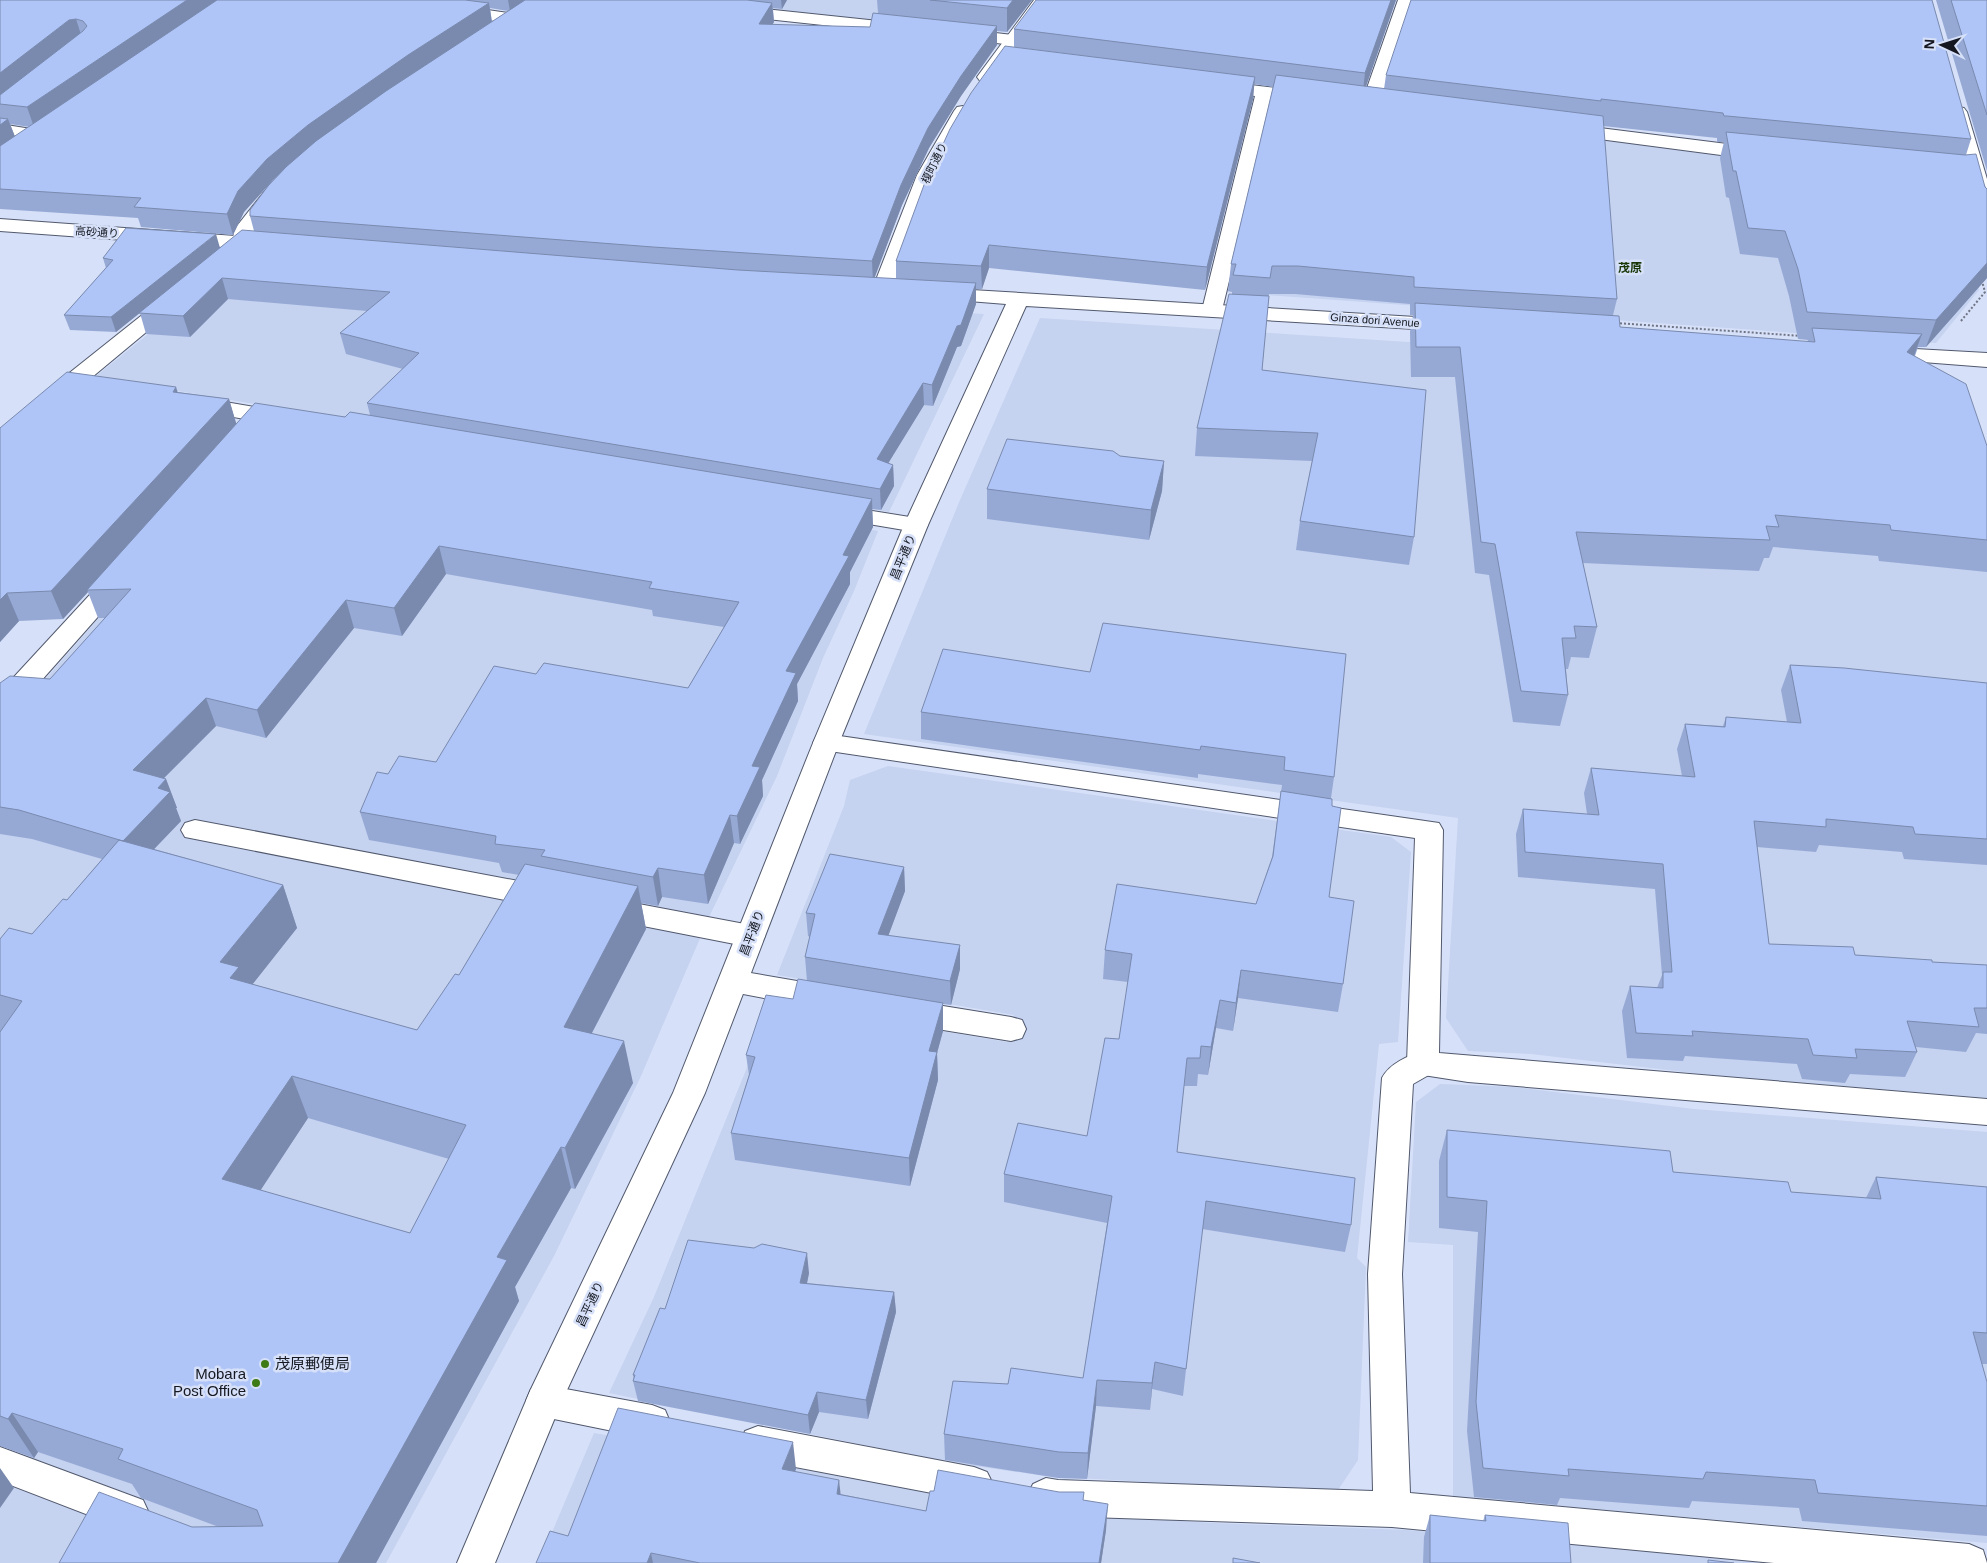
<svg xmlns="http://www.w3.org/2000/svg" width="1987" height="1563" viewBox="0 0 1987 1563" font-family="Arial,'Noto Sans JP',sans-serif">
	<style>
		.built { fill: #c5d2f0 }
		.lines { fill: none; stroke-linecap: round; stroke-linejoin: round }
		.service-casing { stroke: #51596d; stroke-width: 2 }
		.minor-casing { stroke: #51596d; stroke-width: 2 }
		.tertiary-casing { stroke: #51596d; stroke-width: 2 }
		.trunk-casing { stroke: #51596d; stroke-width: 2 }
		.path { stroke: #6f7585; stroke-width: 2; stroke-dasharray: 2 2; stroke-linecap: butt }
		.service { fill: #fff; fill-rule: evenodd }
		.minor { fill: #fff; fill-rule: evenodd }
		.tertiary { fill: #fff; fill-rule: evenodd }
		.trunk { fill: #fff; fill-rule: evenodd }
		.wall { fill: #96a9d5; fill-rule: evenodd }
		.shaded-wall { fill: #7a8aae }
		.building { fill: #afc5f8; stroke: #7a8aae; fill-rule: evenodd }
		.poi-dot { fill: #3e7b16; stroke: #d6e0f8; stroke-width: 2 }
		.labels { text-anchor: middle; stroke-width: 5; stroke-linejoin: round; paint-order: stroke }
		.far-street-label { font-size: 11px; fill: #151821; stroke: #d6e0f8 }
		.far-quarter-label { font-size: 12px; font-weight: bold; fill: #183506; stroke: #d6e0f8 }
		.street-label { font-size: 12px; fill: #151821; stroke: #d6e0f8 }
		.near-poi-label { font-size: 15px; fill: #151821; stroke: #d6e0f8; text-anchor: start }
	</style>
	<rect width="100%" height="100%" fill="#d6e0f8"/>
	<!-- built -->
	<path class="built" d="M673,0H1017L991,33Z
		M1271,98L1712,154L1952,178L1979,290L1936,343L1223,292Z
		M242,258L869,308L984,314L889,512L95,377Z
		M1040,318L1593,354L1987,506V1098L1719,1076L1531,1054L1468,1051L1446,1018L1458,818L864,734L960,500Z
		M276,426L878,531L854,591L823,658L777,776L709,917L203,821L189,838L701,936L641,1076L554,1256L386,1563H0V720L42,683L134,578Z
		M888,766L1391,837L1411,852L1398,1042L1379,1044L1357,1258L1366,1267L1358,1460L1336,1493L1045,1476L947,1462L609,1393L654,1297L746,1070L771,1003L1007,1042L1014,1015L777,975L844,806L850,780Z
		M1440,1084L1514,1087L1694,1109L1987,1132V1543L1453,1497V1245L1408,1242L1416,1102Z
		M594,1433L1056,1513L1213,1523L1406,1530L1787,1563H539Z"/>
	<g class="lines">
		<!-- service casing -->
		<g class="service-casing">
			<path id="service" d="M376,0H419L515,14L521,15L523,19L521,23L515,24L384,5L378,4Z
				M0,124L44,131L46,135L44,139L37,141L0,136Z
				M118,571L127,574L130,579L127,584L25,699L9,712L0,715V692L109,574Z
				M195,820L545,886L555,889L560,897L555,905L545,908L185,837L181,830L185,823Z
				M607,898L750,925L760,928L765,936L760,944L750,947L597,917L592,909L597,901Z
				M733,970L832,987L843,991L847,999L843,1007L832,1011L722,990L718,982L722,974Z
				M906,1000L1011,1017L1022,1020L1026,1029L1022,1038L1011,1041L906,1024L895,1020L891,1012L895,1004Z
				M1423,1051L1434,1054L1439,1063L1434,1072L1413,1084L1402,1274L1410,1493L1969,1544L1983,1550L1987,1563H1774L1392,1527L1058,1516L1033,1508L1027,1496L1033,1484L1046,1478L1058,1480L1373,1491L1368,1274L1382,1078C1390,1063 1408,1056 1423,1051Z
				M544,1385L652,1405L665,1410L670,1422L665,1434L652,1439L544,1417L531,1413L526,1401L531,1389Z
				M758,1426L974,1467L987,1472L993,1484L987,1496L974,1501L758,1460L745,1455L740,1443L745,1431Z
				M0,1447L143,1500L149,1513L143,1526L130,1531L0,1481Z"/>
		</g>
		<!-- minor casing -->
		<g class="minor-casing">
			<path id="minor" d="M1398,0H1414L1379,105L1376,109L1370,110L1364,109L1361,105Z
				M736,6L907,24L913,25L916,29L913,33L907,34L730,15L728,11L730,7Z
				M960,29L1013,35L1019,36L1022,40L1019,44L1013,45L954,38L951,34L954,30Z
				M1216,81L1310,92L1316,93L1319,97L1316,101L1310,102L1273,98L1222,310L1219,314L1212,316L1205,314L1202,310L1255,96L1210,90L1207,86L1210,82Z
				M1568,124L1759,148L1766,150L1768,154L1766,158L1759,160L1561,134L1559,130L1561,126Z
				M275,185L282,187L285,191C276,204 264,215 255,229C253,233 254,239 252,244C246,255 228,265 216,262L213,258L233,240L234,230L237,226L268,187Z
				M173,294L180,296L183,300L180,304L79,388L8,450L0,452V433L63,378L166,296Z
				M196,397L284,412L292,414L295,419L292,424L284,426L188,409L185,404L188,399Z
				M835,505L916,518L924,520L928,525L924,530L916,532L827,517L823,512L827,507Z
				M826,734L1439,823L1443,830L1439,1053L1987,1099V1125L1468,1082L1423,1075L1412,1072L1407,1063L1415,838L816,749L813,743L816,737Z"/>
		</g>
		<!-- tertiary casing -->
		<g class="tertiary-casing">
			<path id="tertiary" d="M1034,0H1051L992,81L986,82L980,81L977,77Z
				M963,106L969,107L972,111L936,175L892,290L889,294L882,296L875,294L872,290L917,175L954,111L957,107Z
				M0,219L264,238L271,240L274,244L271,248L264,250L0,231Z
				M938,288L1449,319L1456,321L1460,325L1456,329L1449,331L1026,306L928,525L839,743L705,1093L561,1403L495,1563H457L531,1389L673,1093L813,743L904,525L1006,304L931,298L928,294L931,290Z
				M1879,347L1987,353V367L1871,358L1868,353L1871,348Z"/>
		</g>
		<!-- trunk casing -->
		<g class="trunk-casing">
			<path id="trunk" d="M1958,107L1964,108L1967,112L1987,179V218L1980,216L1977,212L1949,112L1952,108Z"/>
		</g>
		<!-- path -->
		<path class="path" d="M1961,321L1985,292L1982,281
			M1616,323L1802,336"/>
		<!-- service -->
		<use href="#service" class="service"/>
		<!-- minor -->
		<use href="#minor" class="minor"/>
		<!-- tertiary -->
		<use href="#tertiary" class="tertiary"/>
		<!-- trunk -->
		<use href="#trunk" class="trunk"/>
	</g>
	<!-- wall -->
	<path class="wall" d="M0,0H787L782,9L773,8L774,22L772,25L870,27L878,13L877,0H1032L1007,32L997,31V45L961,96L929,148L902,205L874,278L896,279V261L1014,47V29L1396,0L1366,86L1384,89L1386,75L1971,139L1966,155L1987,189V278L1926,347H1918L1915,356L1987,446V572L1879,561L1878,556L1773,547L1769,558H1764L1759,571L1583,563L1597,627L1589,658L1571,657L1568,669H1566L1568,695L1560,726L1513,722L1489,575L1475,573L1455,377H1411L1410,332L1413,315H1410V304L1295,294H1269L1262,370L1414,537L1409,565L1296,550L1300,521L1312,461L1195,456L1197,428L1232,294V292L1228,291L1231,264L1273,87L1254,84L1253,99L1205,290L989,268L982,289H976V304L961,346L957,347L933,406L924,405L888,463L893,465L894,486L881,510L872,509L873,527L850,572V584L797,684L798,701L762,780L763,796L740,844L734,843L708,904L662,897L658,906L641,903L646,929L592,1033L633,1083L575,1189L571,1188L515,1287L519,1301L376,1563L192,1527H219L141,1498L132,1484L38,1452L34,1458L0,1446V939L32,934L67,900L102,859L32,839L0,834V683L50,679L105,618H98L88,592L63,619L19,621L0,642V428L178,392L229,399L236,424L370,415L367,403L403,369L346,354L340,333L367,311L228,299L190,337L146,334L140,313L116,332L70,330L64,315L106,268L103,258L220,248L254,231L250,216L277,176L273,180L244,212L233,235L141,227L138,218L0,209ZM490,8L508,11L492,22ZM10,124L30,127L15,137ZM1603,126L1717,138V142H1724L1720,158L1726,197L1729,198L1740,254L1778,258L1789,296L1798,339L1808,340L1807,342L1620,327L1613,315L1617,299ZM446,574L652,610L653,616L724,627L688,688L536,674L436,762L388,774L360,812L369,840L499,863L502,872L519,875L459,975L417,1030L252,984L297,928L283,885L154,849L181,821L176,808H177L166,779L164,778L216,726L266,738L354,628L402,636ZM308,1118L449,1159L410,1233L260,1190Z
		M1936,0H1987V171Z
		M1120,456L1164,461L1162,491L1149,540L987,519V489Z
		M1790,665L1987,683V865L1904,859L1902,852L1819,845L1816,852L1757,847L1769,944L1855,955L1932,962L1987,965V1034L1976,1033L1966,1052L1916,1047L1917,1052L1905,1077L1850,1074L1845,1083L1802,1079L1797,1064L1685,1056L1683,1061L1627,1058L1622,1011L1630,986L1657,988L1662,975L1655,889L1518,877L1516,834L1523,809L1587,814L1584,793L1591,768L1682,776L1677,749L1685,724L1723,726L1726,717L1787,722L1781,690Z
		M1090,672L1334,777L1331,798L1332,806L1329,897L1343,984L1338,1012L1238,998L1233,1031L1216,1028L1208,1075L1198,1074L1197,1086H1184L1177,1152L1351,1225L1345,1252L1202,1229L1183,1396L1152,1389L1150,1410L1096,1406L1087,1479L1058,1478L945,1460L944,1434L1008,1384L1083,1378L1107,1223L1004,1202V1174L1087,1136L1119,1039L1128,982L1103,979L1105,950L1256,904L1272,857L1282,785L1198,774V778L921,739V712Z
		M904,867L905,891L888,936L960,945V969L951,1005L943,1004V1031L937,1053L938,1080L910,1186L735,1160L731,1133L749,1075L746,1055L793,999L807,981L805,957L810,937L808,936L806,913Z
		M1447,1130L1673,1172L1791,1192L1866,1198L1876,1177L1987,1187V1364H1982L1987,1382V1536L1802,1521L1799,1508L1692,1501L1689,1508L1560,1498L1557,1505L1474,1497L1467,1431L1478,1232L1439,1228V1161Z
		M809,1273L807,1283L894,1292L896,1312L868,1419L819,1412L810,1434L638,1401L633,1381L634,1380L633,1375L665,1309Z
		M796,1469L795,1471L840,1494L926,1511L934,1491L1083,1500L1106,1530L1101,1563H536L568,1536Z
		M1430,1515L1483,1521L1485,1515L1571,1563H1423L1424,1537Z"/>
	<!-- shaded-wall -->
	<path class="shaded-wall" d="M187,0H221L34,127L27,107Z
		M508,0H528L510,11Z
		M781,0H787L782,9Z
		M1013,0H1032L1007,32V8Z
		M1391,0H1396L1362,98L1365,73Z
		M489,3L492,23L313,145L273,180L244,212L233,235L227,214L238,191L267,159L308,125L408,55Z
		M772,3L774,22L760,44L759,24Z
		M76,19L82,38L0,99V73L69,20Z
		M997,26V45L961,96L929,148L902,205L873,282L872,261L901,185L928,128L961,76Z
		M1255,77L1253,99L1205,290L1207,267Z
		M8,119L16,139L0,151V125Z
		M216,234L220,248L116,332L111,317Z
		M989,245V268L982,289L981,266Z
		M1987,263V278L1926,347L1936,320Z
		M222,278L228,299L190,337L183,316Z
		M976,283V304L961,346L957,347L933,406L932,385L957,326Z
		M1922,334L1911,364L1907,352Z
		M923,383L924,405L878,480L877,459Z
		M176,387L185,414L173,392Z
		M229,399L237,426L87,590L88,592L63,619L51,591Z
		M1164,461L1162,491L1149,540L1151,510Z
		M893,465L894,486L881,510L880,489Z
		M872,499L873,527L850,572V584L797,684L798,701L762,780L763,796L740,844L737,816L752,766L786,671L843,555Z
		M439,546L446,574L402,636L394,608Z
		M7,593L19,621L0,642V600Z
		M346,600L354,628L266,738L257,710Z
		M206,698L216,726L144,798L133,770Z
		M166,779L177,808H176L181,821L135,869L123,841L158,788Z
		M730,815L734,843L708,904L704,875Z
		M904,867L905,891L880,958L878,934Z
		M658,868L662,897L658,906L653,877Z
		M283,885L297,928L248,990L247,1021L220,962Z
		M638,886L646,929L573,1069L564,1027Z
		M960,945V969L951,1005L950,981Z
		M1241,970L1238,998L1233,1031L1236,1003Z
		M1220,1000L1216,1028L1208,1075L1211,1047Z
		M943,1003V1031L937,1053L938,1080L910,1186L909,1158L929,1051Z
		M624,1041L633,1083L575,1189L565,1148Z
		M292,1076L308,1118L241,1220L222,1179Z
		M561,1147L571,1188L515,1287L519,1301L376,1563H338L497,1257Z
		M807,1253L809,1273L803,1303L800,1283Z
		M894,1292L896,1312L868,1419L866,1400Z
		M1155,1362L1152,1389L1150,1410L1152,1383Z
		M1097,1380L1096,1406L1087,1479L1088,1453Z
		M817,1392L819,1412L810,1434L808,1415Z
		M12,1413L38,1452L34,1458L8,1419Z
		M793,1442L796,1469L786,1495L782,1469Z
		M0,1468L14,1488L0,1508Z
		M839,1480L842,1506L837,1494Z
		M1108,1504L1106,1530L1101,1563H1099Z
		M651,1553L653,1563H647Z"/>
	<!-- building -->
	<path class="building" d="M0,0H187L27,107L0,104V95L83,31L87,26L83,21L76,19L69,20L0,73Z
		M217,0H465L489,3L408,55L308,125L267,159L238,191L227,214L134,207L141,198L0,189V146Z
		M525,0H747L772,3L759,24L870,27L873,13L997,26L961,76L928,128L901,185L872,261L653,247L250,216V210L268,186L286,167L316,141L386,91Z
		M930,0H1013L1007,8Z
		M1036,0H1391L1365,73L1014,29Z
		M1411,0H1932L1971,139L1727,116H1724L1723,113L1601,99V101L1386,75Z
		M1951,0H1987V115Z
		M1005,46L1255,77L1207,267L989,245L981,266L896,261L924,185L950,129L971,93Z
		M1276,75L1603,116L1617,299L1414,287V277L1298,266H1272L1270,278L1233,275L1236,264H1231Z
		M0,118L8,119L0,125Z
		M1726,132L1965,155L1976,154L1985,187L1987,189V263L1936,320L1807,312L1798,269L1785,231L1748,228L1736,171H1733Z
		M126,228L216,234L111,317L64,315L113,260L103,258Z
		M242,230L738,270L976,283L961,325L957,326L932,385L923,383L877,459L893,465L880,489L367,403L419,353L340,333L390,292L222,278L183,316L139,313Z
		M1229,294L1269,296L1262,370L1426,390L1414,537L1300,521L1318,433L1197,428Z
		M1415,303L1619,316L1620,327L1815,342L1812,328L1922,334L1907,352L1966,384L1987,446V540L1891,530L1890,525L1775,515L1779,527L1766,526L1770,540L1576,532L1597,627L1574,626L1576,638H1562L1568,695L1521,691L1495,544L1481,542L1460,347H1416Z
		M67,372L176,387L173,392L229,399L51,591L7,593L0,600V428Z
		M255,403L345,417L350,412L872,499L843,555L849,556L786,671L796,673L752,766L760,767L737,816L730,815L704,875L658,868L653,877L541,856L545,850L495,844L496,836L360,812L377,772L388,774L399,756L436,762L494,666L536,674L544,663L688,688L739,602L649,588L652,582L439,546L394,608L346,600L257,710L206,698L133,770L166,779L158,788L170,792L123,841L19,810L0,807V683L10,676L50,679L131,589L87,590Z
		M1007,439L1113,451L1120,456L1164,461L1151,510L987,489Z
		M1103,623L1346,654L1334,777L1284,770L1285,757L1201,746L1200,750L921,712L943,649L1090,672Z
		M1790,665L1844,668L1987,683V839L1915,834L1913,827L1826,819V827L1754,821L1769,944L1853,947L1855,955L1932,960V962L1987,965V1008H1974L1979,1027L1907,1021L1917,1052L1855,1049L1857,1058L1813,1055L1808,1039L1692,1031L1693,1036L1636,1033L1630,986L1663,988V972H1672L1663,864L1525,852L1523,809L1599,815L1591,768L1695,777L1685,724L1725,727L1726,717L1801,723Z
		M1281,791L1332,799V806L1341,808L1329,897L1354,901L1343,984L1241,970L1236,1003L1220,1000L1211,1047L1201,1046L1200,1058H1187L1177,1152L1355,1178L1351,1225L1206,1201L1186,1369L1155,1362L1152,1383L1097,1380L1088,1453L1059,1452L944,1434L953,1381L1008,1384L1011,1368L1083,1378L1112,1196L1004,1174L1018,1123L1087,1136L1105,1038L1119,1039L1132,954L1105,950L1117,884L1256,904L1273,856Z
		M119,840L283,885L220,962L239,967L230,978L417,1030L455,974L459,975L525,864L638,886L564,1027L624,1041L565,1148L561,1147L497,1257L507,1260L338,1563H59L99,1492L192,1527L263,1526L257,1510L118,1459L123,1449L12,1413L8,1419L0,1416V1032L22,1001L0,995V939L9,928L32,934L63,899L67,900ZM292,1076L466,1125L410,1233L222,1179Z
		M830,854L904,867L878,934L960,945L950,981L805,957L815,914L806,913Z
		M798,979L943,1003L929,1051L937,1052L909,1158L731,1133L755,1057L746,1055L766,995L793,999Z
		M1447,1130L1670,1151L1673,1172L1788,1182L1791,1192L1881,1199L1876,1177L1987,1187V1333L1973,1332L1987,1382V1506L1818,1493L1815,1480L1706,1472L1703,1479L1568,1469L1569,1476L1483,1468L1476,1402L1487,1201L1447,1197Z
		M688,1240L754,1248L762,1244L807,1253L800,1283L894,1292L866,1400L817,1392L808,1415L633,1381L635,1375H633L660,1308L665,1309Z
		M618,1408L793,1442L782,1469L839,1480L837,1494L926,1511L930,1491H934L938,1470L1059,1492H1084L1083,1500L1108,1504L1099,1563H700L651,1553L647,1563H536L550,1531L568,1536Z
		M1430,1515L1486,1521L1485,1515L1568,1523L1571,1563H1430Z
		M1233,1558L1260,1563H1233Z
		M1708,1560L1734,1563H1708Z"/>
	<!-- markers -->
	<g class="poi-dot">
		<circle cx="265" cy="1364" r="5"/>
		<circle cx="256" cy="1383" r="5"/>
	</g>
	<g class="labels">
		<!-- far-street labels -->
		<g class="far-street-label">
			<text transform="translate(934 163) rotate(-64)" y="4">榎町通り</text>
			<text transform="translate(97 232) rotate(4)" y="4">高砂通り</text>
			<text transform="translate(1375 320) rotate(4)" y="4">Ginza dori Avenue</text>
		</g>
		<!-- far-quarter labels -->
		<g class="far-quarter-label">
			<text x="1630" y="272">茂原</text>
		</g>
		<!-- street labels -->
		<g class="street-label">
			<text transform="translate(903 557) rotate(-68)" y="4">昌平通り</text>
			<text transform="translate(752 933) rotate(-69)" y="4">昌平通り</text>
			<text transform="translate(590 1304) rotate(-65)" y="4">昌平通り</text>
		</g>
		<!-- near-poi labels -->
		<g class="near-poi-label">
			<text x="275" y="1369">茂原郵便局</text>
			<text x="246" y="1379" text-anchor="end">Mobara<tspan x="246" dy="17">Post Office</tspan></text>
		</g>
	</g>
	<!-- north arrow -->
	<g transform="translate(1942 45) rotate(274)" stroke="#d6e0f8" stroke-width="4" paint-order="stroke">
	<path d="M0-4L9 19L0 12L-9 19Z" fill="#151821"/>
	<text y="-8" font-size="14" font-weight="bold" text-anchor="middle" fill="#151821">N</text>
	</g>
</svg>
